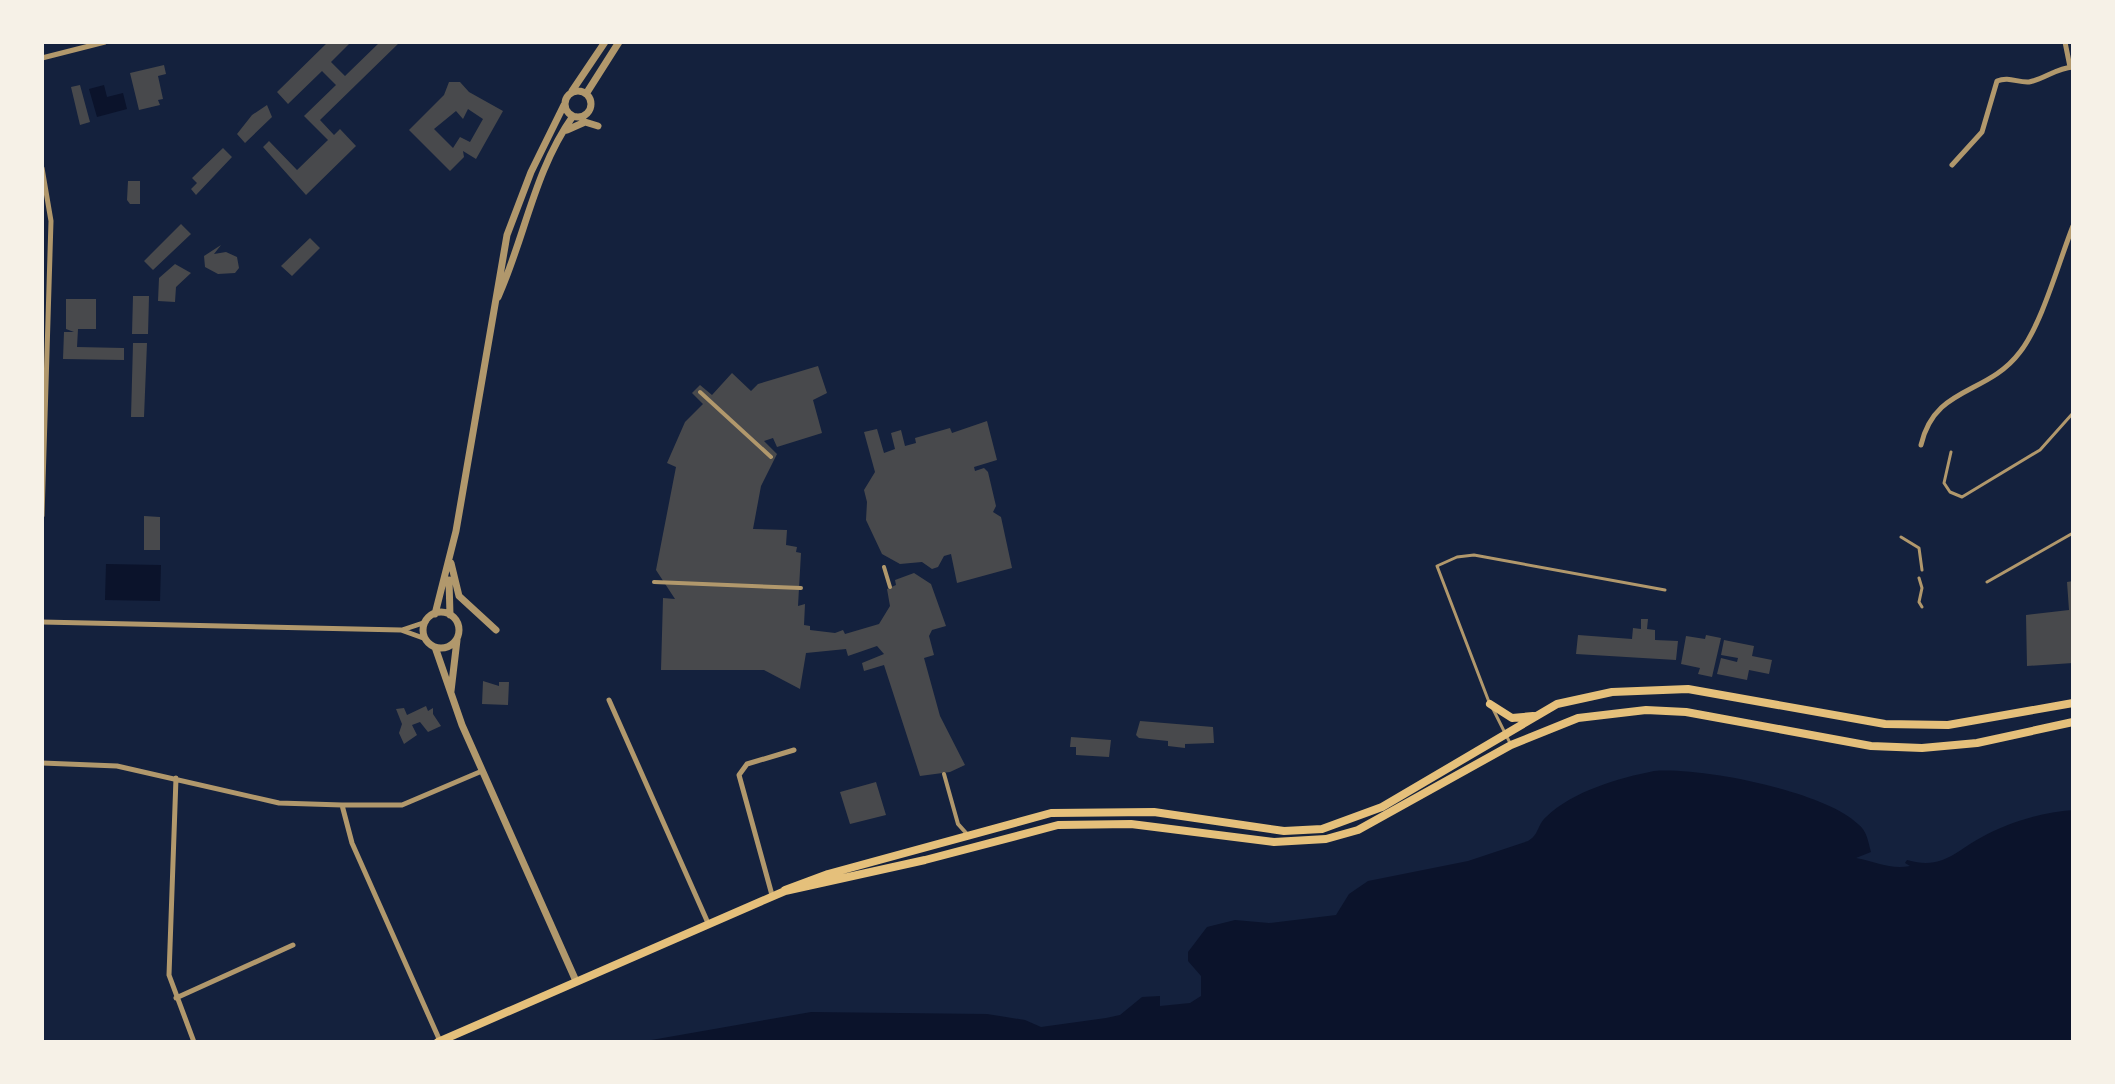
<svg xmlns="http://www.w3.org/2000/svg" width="2115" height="1084" viewBox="0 0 2115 1084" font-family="'IBM Plex Sans',sans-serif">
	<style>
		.water { fill: #0b132b }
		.building { fill: #48494c; fill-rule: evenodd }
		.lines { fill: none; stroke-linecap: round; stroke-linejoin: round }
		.service { stroke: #b1986c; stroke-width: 3 }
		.pedestrian { stroke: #b1986c; stroke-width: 4 }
		.minor { stroke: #b1986c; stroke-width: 5 }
		.tertiary { stroke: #b1986c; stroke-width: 7 }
		.secondary { stroke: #e5c07b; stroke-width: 8 }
	</style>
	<rect width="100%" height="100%" fill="#14213d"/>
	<!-- water -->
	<path class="water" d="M104,85L107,97L123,93L127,109L97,117L89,89Z
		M106,564L161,565L160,601L105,600Z
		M1654,771C1701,767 1824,791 1858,824C1867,831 1868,841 1871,852L1856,858C1877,862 1891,870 1910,866L1905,863L1907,860C1943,870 1954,852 1982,837C2009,822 2043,812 2073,810V1042H640L811,1012L987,1014L1025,1020L1041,1027L1106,1018L1120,1015L1142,997L1160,996V1006L1190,1003L1201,996V976L1188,961V952L1207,927L1235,920L1269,923L1336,915L1349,894L1368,881L1468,861L1528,841C1539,835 1537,825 1546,817C1573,791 1619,778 1654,771Z"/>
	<!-- building -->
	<path class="building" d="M328,42H351L331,62L345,76L380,42H400L320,120L334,135L340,129L356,146L306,195L263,147L269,141L297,170L328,140L304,116L336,85L322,71L288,104L277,92Z
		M164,65L166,74L158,76L163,99L158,100L160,105L139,110L130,73Z
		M449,82H460L469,92L503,111L476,159L463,151L464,157L450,171L409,130L444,95ZM468,109L483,119L470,142L460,137L453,148L434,129L456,111L463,119Z
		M80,85L90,122L80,125L71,87Z
		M267,105L272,117L245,143L237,134L252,115Z
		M223,148L232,157L196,195L191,189L197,183L192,178Z
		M128,181H140V204H130L127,200Z
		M181,224L191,234L153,270L144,261Z
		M310,238L320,248L292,276L281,266Z
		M221,245L214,254L226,252L237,257L239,268L235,273L218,274L205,267L204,256Z
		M175,264L191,273L176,287L175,302L158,301L159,278Z
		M133,296H149L148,334H132Z
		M66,299H96V329H78L77,347L124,348V360L63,359L64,332H74L66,329Z
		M133,343H147L144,417H131Z
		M818,366L827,393L813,400L822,433L777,447L773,438L764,441L777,454L761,486L753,529L787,530L786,545L797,547L796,552L801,553L798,606L805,604L804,625L810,626V630L835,633L843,630L845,634L879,624L890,606L887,589L896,585L895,580L914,573L931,584L946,626L932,630L929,636L934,655L924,658L940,716L965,765L950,772L920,776L884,665L864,671L862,663L884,654L877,646L848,656L846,649L806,653L800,689L764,670H661L663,598L675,599L656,570L676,467L667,463L685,422L703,404L692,393L700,385L712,395L732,373L751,391L758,384Z
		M987,421L997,460L974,467L975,471L984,468L988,472L996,506L993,512L1001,517L1012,568L957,583L951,554L944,556L938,567L932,569L922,562L900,564L882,554L866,520L867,502L864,490L875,472L864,432L877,429L884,453L895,449L891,433L901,430L905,446L916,443L915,438L950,428L952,433Z
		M144,516L160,517V550H144Z
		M2073,581V663L2027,666L2026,615L2069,610L2067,582Z
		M1641,619H1648L1647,629L1655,630V640L1678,641L1676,660L1576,654L1578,635L1632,639L1633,628L1641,629Z
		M1706,635L1721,638L1712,677L1698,674L1700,668L1681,664L1686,636L1705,639Z
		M1724,640L1754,646L1752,656L1772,660L1769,674L1749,670L1747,680L1717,674L1721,658L1737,662L1738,658L1721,655Z
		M483,681L499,686V682H509L508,705L482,704Z
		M426,706L428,711L433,708V714L441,726L428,732L420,722L412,725L417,735L404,744L399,733L402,724L396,709L404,708L407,715Z
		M1140,721L1213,727L1214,743L1185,744V748L1168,746V741L1139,738L1136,735Z
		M1071,737L1111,740L1109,757L1076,755V747H1070Z
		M876,782L886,815L850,824L840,792Z"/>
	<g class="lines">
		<!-- service -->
		<path class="service" d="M1951,452L1944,483L1950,492L1962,497L2040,450L2073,413
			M1901,537L1919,548L1922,570
			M1919,578L1922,588L1919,602L1922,607
			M1987,582L2073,533
			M1489,702L1437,566L1457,557L1474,555L1665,590
			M1493,709L1511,745"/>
		<!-- pedestrian -->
		<path class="pedestrian" d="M700,392L771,457
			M884,567L890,587
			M654,582L801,588
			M944,774L958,824L967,834"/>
		<!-- minor -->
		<path class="minor" d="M2065,42L2070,67
			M42,58L105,42
			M1952,165L1982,132L1997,81C2009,76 2018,83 2029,82C2045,79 2056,68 2073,67
			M42,168L51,221L42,516
			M1921,445C1935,385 1987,396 2020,352C2042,324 2059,261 2073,226
			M42,622L401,630L426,639
			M402,630L426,622
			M609,700L708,923
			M42,763L117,766L279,803L342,805H402L482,771
			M176,778L169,975L194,1042
			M342,805L352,843L440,1041
			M772,895L739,775L747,764L794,750
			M176,998L293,945"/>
		<!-- tertiary -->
		<path class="tertiary" d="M565 104a13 13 0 1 1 26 0a13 13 0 1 1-26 0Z
			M572,91L605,42
			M586,94L619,42
			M567,130L585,122L598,126
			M498,297C525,237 534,171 573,116
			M451,563L459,596L496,630
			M449,580L450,615
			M423 630a18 18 0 1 1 36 0a18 18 0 1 1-36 0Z
			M435,614L456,531L507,235L531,172L564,105
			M435,647L462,725L576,981
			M451,691L457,640"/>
		<!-- secondary -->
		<path class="secondary" d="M1490,704L1512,718L1533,716
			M785,890L828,874L1051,813L1154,812L1284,831L1322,829L1382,807L1557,704L1612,692L1688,689L1885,724L1948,725L2073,703
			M438,1042L785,891L925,860L1058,825L1131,824L1274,842L1326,839L1358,830L1511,745L1578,718L1646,710L1686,712L1871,746L1922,748L1977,743L2073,722"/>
	</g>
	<!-- border -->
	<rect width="2115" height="1084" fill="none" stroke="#f6f1e7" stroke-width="88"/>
</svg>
